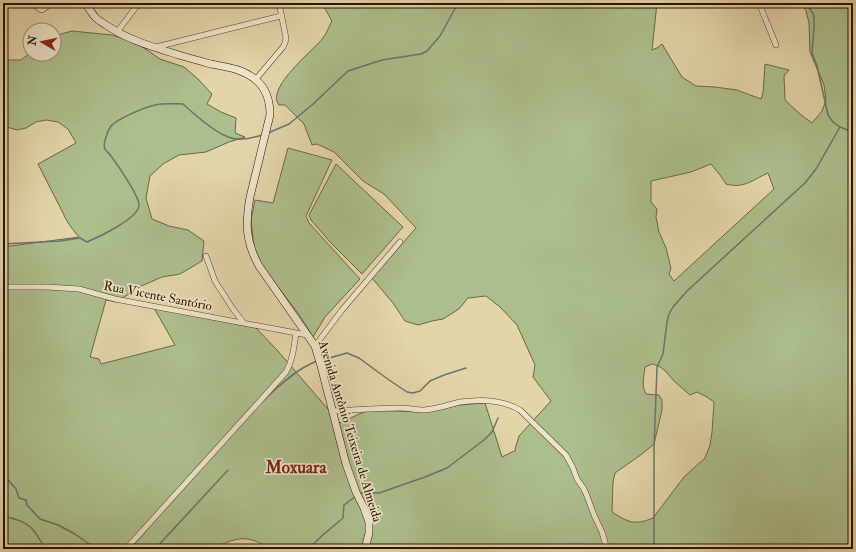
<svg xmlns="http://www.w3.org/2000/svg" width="856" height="552" viewBox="0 0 856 552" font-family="'IM FELL Double Pica',serif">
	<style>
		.green { fill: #adbe8d; stroke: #6b6846; fill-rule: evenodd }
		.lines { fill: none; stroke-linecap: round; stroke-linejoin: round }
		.stream { stroke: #6b756a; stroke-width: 1.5 }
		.street-casing { stroke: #58442a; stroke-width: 6 }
		.secondary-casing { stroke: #291300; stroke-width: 8 }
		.street { stroke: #ede4c8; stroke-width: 5 }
		.secondary { stroke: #ede4c8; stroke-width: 7 }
		.labels { text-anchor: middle; stroke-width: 3.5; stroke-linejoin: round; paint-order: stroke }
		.street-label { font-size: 13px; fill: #291300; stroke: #ede4c8 }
		.district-label { font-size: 17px; font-weight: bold; fill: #7a1f14; stroke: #ede4c8 }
	</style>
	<rect width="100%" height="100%" fill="#e3d5aa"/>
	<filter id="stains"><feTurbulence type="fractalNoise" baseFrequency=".005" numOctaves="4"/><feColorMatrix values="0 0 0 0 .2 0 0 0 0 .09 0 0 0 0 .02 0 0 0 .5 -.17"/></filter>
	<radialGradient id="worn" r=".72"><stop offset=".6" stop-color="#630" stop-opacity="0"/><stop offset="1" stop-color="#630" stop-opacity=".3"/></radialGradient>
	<!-- green -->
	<path class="green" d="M319,3H657L652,50L657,48L662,44L682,77L696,86L715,87L737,90L761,99L763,93L765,64L789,70L784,76L785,100L800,114L812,123L822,111L826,100L824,85L810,52L809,23L806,11L801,3H853V549H360V547L358,549H271C265,545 255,540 247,539C237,537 222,544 213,549H3V247L79,237C72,229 66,221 62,211L38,164L76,143L68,129L58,122L46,120L36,122L26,128L17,130L3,126V57L7,60H21L30,53L54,54V36L72,31L112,35L137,43L160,59L184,67L198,79L212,94L207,104L221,112L236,118L235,133L245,137L229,142L206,152L179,155L163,164L150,176L146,198L152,219L169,226L188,230L204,241L202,261L180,274L162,277L139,287L117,302L106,300L90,357L99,359L101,364L175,345L154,308L256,328L277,350L340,423L368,410L423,412L460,405L485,403L502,457L516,450L515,449L519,436L551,401L533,377L535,365L517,325L500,307L486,296L468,298L459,309L443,319L432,321L418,325L405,321L393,303L372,278L416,228L384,194L363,181L334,152L317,144L312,145L304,124L285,105H279C265,88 314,50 323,38C327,33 329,26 332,21L324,7ZM711,164L720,175L726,184C744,189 752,180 768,173L774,189L674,281L669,274L671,268L666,248L659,232L656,217L657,209L651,202V181L691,172ZM652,364C665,367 666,373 675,382C680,386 685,391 690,395L697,392L707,397L714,402L712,432L710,445L705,458L684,477L653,518C634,526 628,522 612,512L613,482L615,473L642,454L654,444L662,410V400L659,395L646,394C641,385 644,377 645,367Z
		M288,148L332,160L306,216L309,223L360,279L325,317L313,337L300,316L263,267L254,247L251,220L255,200L273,203Z
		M336,164L403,227L362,274L331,243L311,220L309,215Z"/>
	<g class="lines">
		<!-- stream -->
		<path class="stream" d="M804,3L811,10L814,16V27L812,53L817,66L828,115L833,122L840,127L853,132
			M268,133L289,124L312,105L348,71L382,60L421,54L427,51L440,36L458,3
			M3,244L60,241L80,238L87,242C99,237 137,219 139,206C140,197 117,164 111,156C109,153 106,151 105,149C103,145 105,141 106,137C107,133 109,129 111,126C117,119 145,107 155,105C164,103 173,104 183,104C195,115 213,131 228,137C238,141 253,138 262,135
			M322,360L347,353L359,358L389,380L407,392L413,393L420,391L430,381L444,375L466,368
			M261,403C276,388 296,369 317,361
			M3,474L16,489L19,498L26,500L27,505L40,519L58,525L75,534L96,549
			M359,494L362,493H379L425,477L447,468L484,440L492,432L498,418
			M3,516C15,519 26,521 34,531C39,537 41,544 47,549
			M130,549L148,528
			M155,549L228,470
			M308,549L324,534L343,518L344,505L356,496
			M654,549V448L657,367L663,354L667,322L669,314L673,307L687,291L805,183L816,169L840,127"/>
		<!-- street casing -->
		<g class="street-casing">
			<path id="street" d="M32,3L40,9L42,10L52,3
				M759,3L776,45
				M117,32L139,3
				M156,47L281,16
				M256,79L283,47L285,43L286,38L279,3
				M206,256L215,281L233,309L244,323
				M3,287H47L79,289L115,299L307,335
				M315,346L342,310L400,242
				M332,411C355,410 377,408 400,408C408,408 416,410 424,410C437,409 448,405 460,402C480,399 503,400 520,410L566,455L573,468L577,479L584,489L587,496L594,515L602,532L606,546V549
				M126,549L286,372C293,360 294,346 296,333"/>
		</g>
		<!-- secondary casing -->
		<g class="secondary-casing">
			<path id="secondary" d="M85,3C89,8 92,14 96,18C99,21 103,23 106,25C128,40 153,47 179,55C189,58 200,61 211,64C227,67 243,69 256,80C267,89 270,102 270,115L250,197C245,225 246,242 259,266L315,346L321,366L346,464L356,492L364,508L369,522V533L365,549"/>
		</g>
		<!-- street -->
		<use href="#street" class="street"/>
		<!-- secondary -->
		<use href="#secondary" class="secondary"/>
	</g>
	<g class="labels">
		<!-- street labels -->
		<g class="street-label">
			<text transform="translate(158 295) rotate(11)" y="5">Rua Vicente Santório</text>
			<text transform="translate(351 431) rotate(73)" y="5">Avenida Antônio Teixeira de Almeida</text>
		</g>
		<!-- district labels -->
		<g class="district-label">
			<text x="296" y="473">Moxuara</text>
		</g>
	</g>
	<!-- margin -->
	<rect width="856" height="552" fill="none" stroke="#e3d5aa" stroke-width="16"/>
	<rect x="4" y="4" width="848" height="544" fill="none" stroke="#291300" stroke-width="2"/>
	<rect x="8" y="8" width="840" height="536" fill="none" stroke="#291300"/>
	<!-- north arrow -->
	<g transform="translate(42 42) rotate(279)"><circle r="19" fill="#ede4c8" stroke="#9f9078"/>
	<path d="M0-3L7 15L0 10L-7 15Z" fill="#8f2418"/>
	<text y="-6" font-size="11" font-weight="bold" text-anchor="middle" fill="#291300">N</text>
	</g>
	<rect width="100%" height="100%" filter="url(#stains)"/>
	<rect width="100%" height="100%" fill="url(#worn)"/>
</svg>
